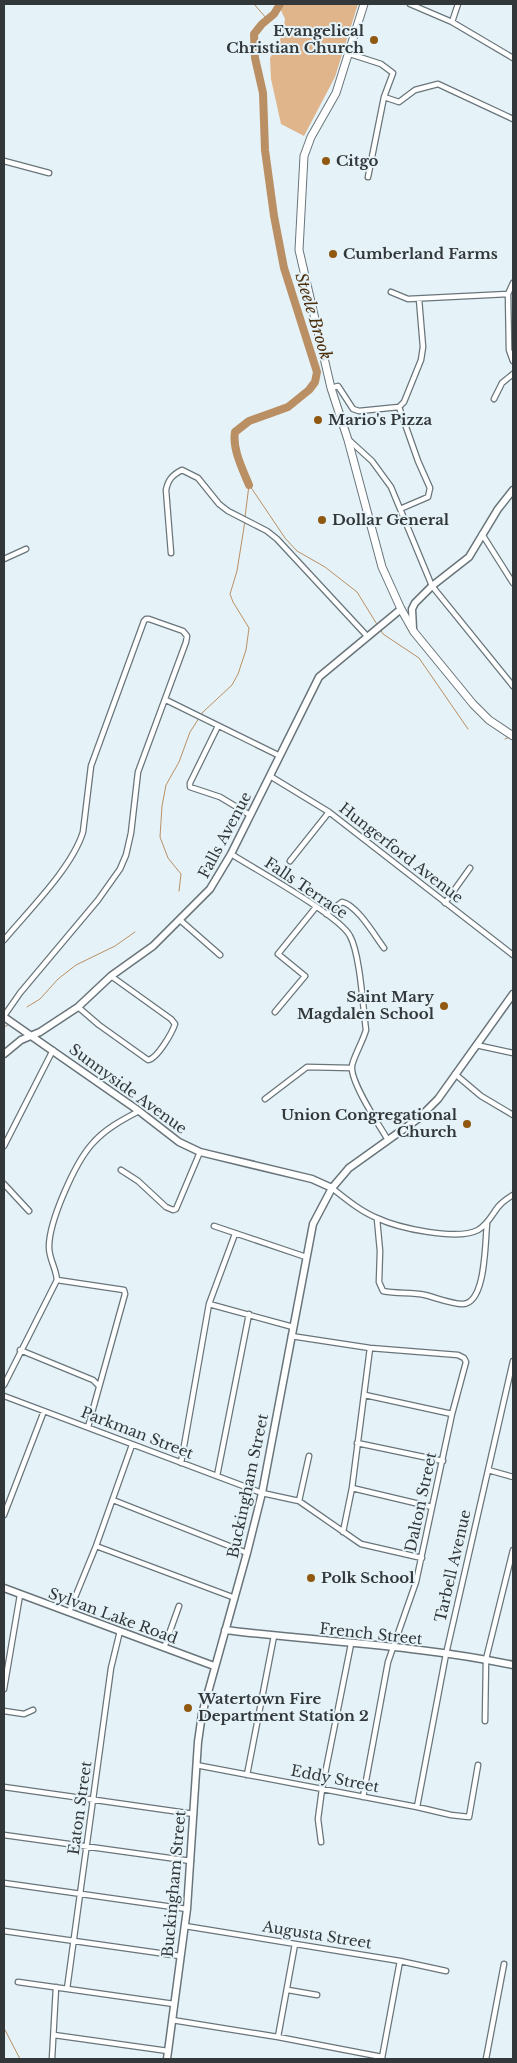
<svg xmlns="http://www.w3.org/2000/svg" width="517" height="2063" viewBox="0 0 517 2063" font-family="'Libre Baskerville',serif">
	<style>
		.green { fill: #e0b58b }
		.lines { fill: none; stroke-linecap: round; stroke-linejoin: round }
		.stream { stroke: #ba8f64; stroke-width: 1 }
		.river { stroke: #ba8f64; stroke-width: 8 }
		.street-casing { stroke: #69757a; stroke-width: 7 }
		.secondary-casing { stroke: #69757a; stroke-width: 9 }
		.primary-casing { stroke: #69757a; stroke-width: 9 }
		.street { stroke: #fff; stroke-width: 4.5 }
		.secondary { stroke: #fff; stroke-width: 6 }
		.primary { stroke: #fff; stroke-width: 7 }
		.poi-dot { fill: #905811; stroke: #e5f3f8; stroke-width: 2 }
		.labels { text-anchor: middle; stroke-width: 4; stroke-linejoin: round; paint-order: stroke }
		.poi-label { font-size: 15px; font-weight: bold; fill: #32373a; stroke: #e5f3f8; text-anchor: start }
		.street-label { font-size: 15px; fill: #32373a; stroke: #e5f3f8 }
		.water-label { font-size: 16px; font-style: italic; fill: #4c2e0b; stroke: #e5f3f8 }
	</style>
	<rect width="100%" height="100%" fill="#e5f3f8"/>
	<!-- green -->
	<path class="green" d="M278,4H358L335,77L304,136L281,124L271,79L270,58L282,36L285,19Z"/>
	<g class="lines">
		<!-- stream -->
		<path class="stream" d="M254,4L267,19
			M250,486L285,538L297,551L325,567L357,592L378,626
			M245,517L249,485
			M380,629L383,634L419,658L468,729
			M505,739L510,737
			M179,891L181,874L168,858L160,837L162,806L166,785L179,762L190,732L203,712L232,685L238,674L246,650L249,628L233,602L230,594L237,571L245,521
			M27,1007L40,999L58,979L76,965L115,946L135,932
			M4,1027L8,1025
			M4,2028L20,2059"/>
		<!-- river -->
		<path class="river" d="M249,485C243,470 232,449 235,432L249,421L288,407L309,390L315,382L317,372L284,268L274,216L265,150L263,93L255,58L254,34L262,24L274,14L280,4"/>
		<!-- street casing -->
		<g class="street-casing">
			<path id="street" d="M410,4L452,22L513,58
				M452,22L458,4
				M350,54L381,64L393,73L384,97L368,177
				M384,97L399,102L415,90L438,84L513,119
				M4,161L49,173
				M513,283L508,294L509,350L513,361
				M391,292L408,299L508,294
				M331,388L338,386L353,409L359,411L399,407
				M494,399L502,383L513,374
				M349,440L372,461L391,487L432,586L513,686
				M400,509L428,497L430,488L418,461L399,407L404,402L421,360L423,347L419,299
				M482,534L513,583
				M171,553L166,490C168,480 172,475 182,470L198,478L219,504L228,511L267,531L277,539L367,636
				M4,559L26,549
				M166,700L280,756
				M218,726L190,783V787L220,797L250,815
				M270,776L329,812L513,955
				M231,854C255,869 340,916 350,936C360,954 363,1007 366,1030C363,1041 353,1058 352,1066C350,1082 379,1125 388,1140
				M290,861L329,812
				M445,903L470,868
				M326,914L342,902C357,905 375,936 384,948
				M180,920L220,955
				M4,940C28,911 72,868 83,832L91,766L144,621L146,619H149L183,631L187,636L186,642L138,772L131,833L126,855L120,869L98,900L20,993L4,1016
				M78,1007L99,1025L148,1060C157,1059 172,1033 175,1024L171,1019L111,976
				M275,1012L305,976L278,954L316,907
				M476,1045L513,1053
				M455,1074L481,1096L513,1115
				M265,1099L307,1067L351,1068
				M4,1146L53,1050
				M121,1170L138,1181L166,1207L173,1210L176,1209L200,1152
				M4,1184L29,1211
				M332,1188C346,1199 360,1211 377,1218C398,1228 457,1241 478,1230C488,1224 491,1216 498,1207C502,1202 508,1198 513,1195
				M377,1219L380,1251L379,1282L383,1291C397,1294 411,1292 425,1295C437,1298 451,1304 463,1304C486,1303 485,1242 487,1224
				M214,1226L306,1257
				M57,1280L124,1290L125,1294L88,1427
				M57,1280C56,1268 49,1259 49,1247C49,1221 75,1163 92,1144C105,1129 122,1120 139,1111
				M209,1304L293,1327
				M291,1336L370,1348L458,1355L464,1358L466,1362L452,1414L416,1582L388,1662L363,1797
				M20,1350L93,1380L99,1386
				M4,1385L57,1280
				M365,1395L452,1414
				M4,1396L262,1493L299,1501L361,1544L422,1558
				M357,1443L443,1461
				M181,1463L209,1304L235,1234
				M488,1470L513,1477
				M217,1476L249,1314
				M352,1488L432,1507
				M113,1500L247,1553
				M299,1501L309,1456
				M4,1515L44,1411
				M343,1532L352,1488L370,1348
				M96,1546L235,1598
				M69,1612L96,1546L132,1445
				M164,1648L179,1606
				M4,1689L20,1595
				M4,1711L24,1714L33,1710
				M485,1721L486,1659L513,1550
				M196,1765L417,1807L451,1815L469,1817L478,1765
				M247,1775L274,1636
				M4,1787L194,1814
				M417,1807L446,1654L513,1361
				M4,1835L191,1861
				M321,1842L318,1819L322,1789L351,1644
				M4,1883L187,1909
				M185,1926L400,1961L446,1971
				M4,1931L180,1956
				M18,1982L174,2004
				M67,1989L111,1668L120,1631
				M288,1990L317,1995
				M172,2020L278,2037L382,2057
				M54,2035L168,2051
				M278,2037L295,1944
				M382,2058L400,1961
				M52,2059L56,1987
				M486,2059L504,1964"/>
		</g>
		<!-- secondary casing -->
		<g class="secondary-casing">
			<path id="secondary" d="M413,629L412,609L415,603L432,586L469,557L498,509L513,490
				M4,1017L139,1111L179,1142L200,1152L312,1179L332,1188
				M4,1054L21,1040L40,1032L78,1007L111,976L153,946L210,889L231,854L319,677L401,609
				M4,1588L214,1666
				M225,1630C321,1642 419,1645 513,1665
				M167,2059L187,1909L198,1742L202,1714L247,1553L262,1493L313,1224L332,1188L349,1168L419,1118L438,1099L513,994"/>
		</g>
		<!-- primary casing -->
		<g class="primary-casing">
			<path id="primary" d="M364,4L336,93L311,137L304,156L299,250L331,388L348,440L382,567L401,609L414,632L473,704L489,720L513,736"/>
		</g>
		<!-- street -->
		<use href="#street" class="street"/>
		<!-- secondary -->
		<use href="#secondary" class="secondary"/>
		<!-- primary -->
		<use href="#primary" class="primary"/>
	</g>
	<!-- markers -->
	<g class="poi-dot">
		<circle cx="374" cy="40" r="5"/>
		<circle cx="326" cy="161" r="5"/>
		<circle cx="333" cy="254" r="5"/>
		<circle cx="318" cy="420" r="5"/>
		<circle cx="322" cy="520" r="5"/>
		<circle cx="444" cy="1006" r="5"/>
		<circle cx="467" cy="1124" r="5"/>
		<circle cx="311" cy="1578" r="5"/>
		<circle cx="188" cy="1708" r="5"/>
	</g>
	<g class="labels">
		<!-- poi labels -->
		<g class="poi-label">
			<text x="364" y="36" text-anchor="end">Evangelical<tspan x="364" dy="17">Christian Church</tspan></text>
			<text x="336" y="166">Citgo</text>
			<text x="343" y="259">Cumberland Farms</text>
			<text x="328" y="425">Mario's Pizza</text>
			<text x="332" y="525">Dollar General</text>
			<text x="434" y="1002" text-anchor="end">Saint Mary<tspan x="434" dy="17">Magdalen School</tspan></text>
			<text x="457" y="1120" text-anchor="end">Union Congregational<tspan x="457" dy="17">Church</tspan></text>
			<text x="321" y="1583">Polk School</text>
			<text x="198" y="1704">Watertown Fire<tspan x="198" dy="17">Department Station 2</tspan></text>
		</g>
		<!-- street labels -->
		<g class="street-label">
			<text transform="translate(225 835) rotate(-62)" y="5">Falls Avenue</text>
			<text transform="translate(401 853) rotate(38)" y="5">Hungerford Avenue</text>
			<text transform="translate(306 888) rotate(34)" y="5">Falls Terrace</text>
			<text transform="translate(128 1089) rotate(36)" y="5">Sunnyside Avenue</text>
			<text transform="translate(137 1433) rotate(21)" y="5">Parkman Street</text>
			<text transform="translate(248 1486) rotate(-78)" y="5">Buckingham Street</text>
			<text transform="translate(421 1502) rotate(-78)" y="5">Dalton Street</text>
			<text transform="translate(453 1566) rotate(-77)" y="5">Tarbell Avenue</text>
			<text transform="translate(113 1616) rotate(20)" y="5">Sylvan Lake Road</text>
			<text transform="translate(371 1634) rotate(6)" y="5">French Street</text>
			<text transform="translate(335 1779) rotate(11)" y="5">Eddy Street</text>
			<text transform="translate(80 1808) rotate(-82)" y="5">Eaton Street</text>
			<text transform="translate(174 1884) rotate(-85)" y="5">Buckingham Street</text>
			<text transform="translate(317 1935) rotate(9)" y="5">Augusta Street</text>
		</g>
		<!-- water labels -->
		<g class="water-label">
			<text transform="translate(314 316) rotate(73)" y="6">Steele Brook</text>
		</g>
	</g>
	<!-- border -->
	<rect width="517" height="2063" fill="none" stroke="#32373a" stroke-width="10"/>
</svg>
